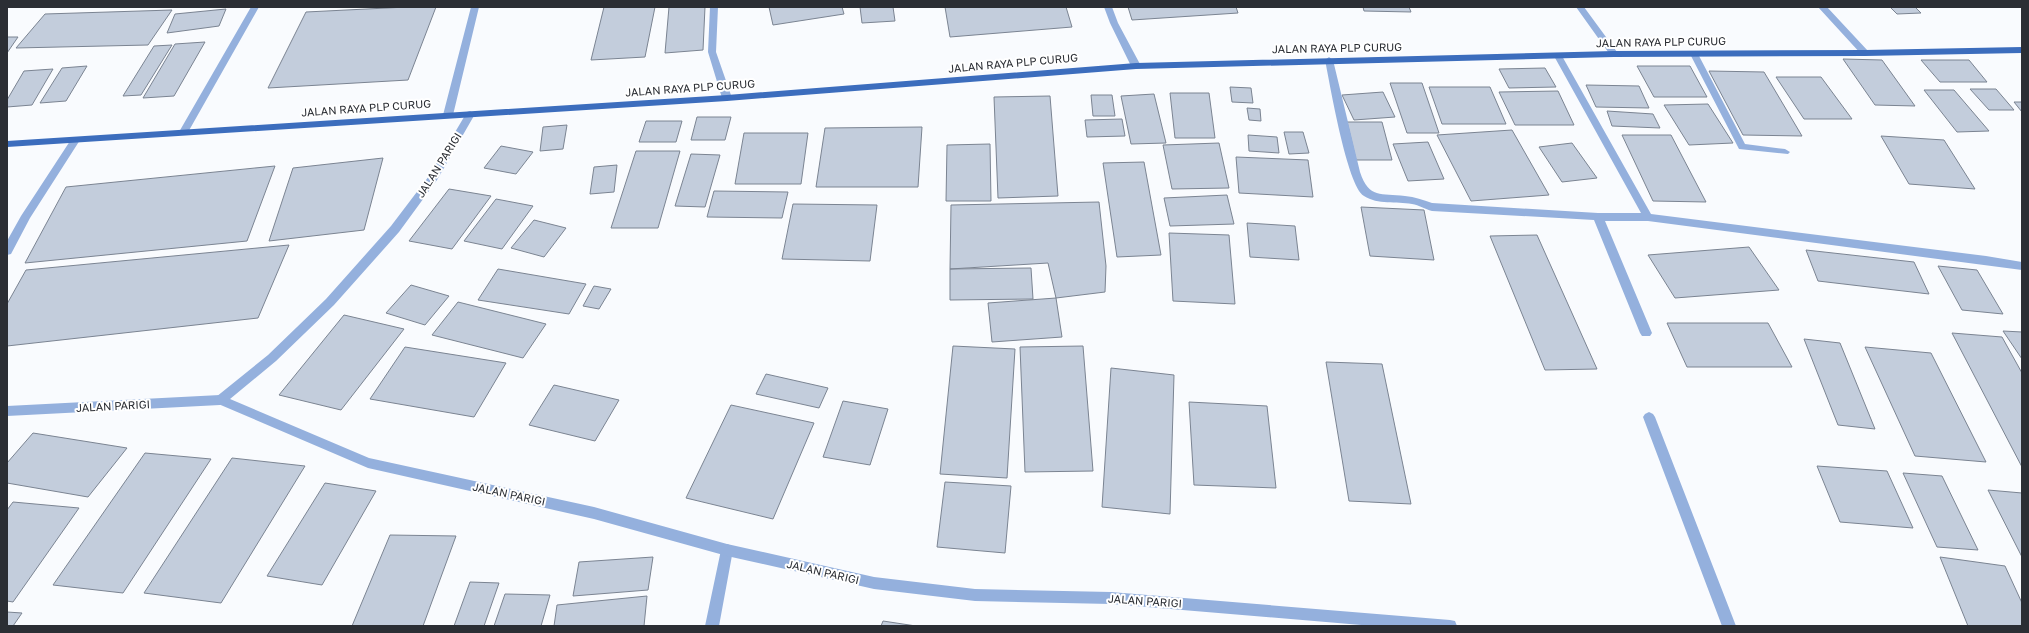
<svg xmlns="http://www.w3.org/2000/svg" width="2029" height="633" viewBox="0 0 2029 633" font-family="'Golos Text',sans-serif">
	<style>
		.building { fill: #c3cddc; stroke: #7b8492 }
		.lines { fill: none; stroke-linecap: round; stroke-linejoin: round }
		.minor { fill: #94b0dd; fill-rule: evenodd }
		.tertiary { fill: #94b0dd; fill-rule: evenodd }
		.primary { fill: #3c6dbd; fill-rule: evenodd }
		.labels { text-anchor: middle; stroke-width: 4; stroke-linejoin: round; paint-order: stroke }
		.street-label { font-size: 11px; fill: #2b2e34; stroke: #fff }
	</style>
	<rect width="100%" height="100%" fill="#f9fbfe"/>
	<!-- building -->
	<path class="building" d="M407,7H436L408,80L268,88L306,12Z
		M604,7H655L645,57L591,60Z
		M669,7H705L703,50L665,53Z
		M769,7H842L844,14L773,25Z
		M860,7H893L895,21L862,23Z
		M945,7H1066L1072,27L950,37Z
		M1128,7H1236L1238,13L1132,20Z
		M1363,7H1409L1411,12L1364,11Z
		M1890,7H1915L1921,13L1897,14Z
		M226,9L219,26L167,33L175,14Z
		M172,10L148,45L16,48L45,14Z
		M7,37H18L7,53Z
		M205,42L174,96L143,98L175,44Z
		M172,45L141,95L123,96L154,46Z
		M1843,59L1882,60L1915,106L1875,105Z
		M1921,60H1969L1987,82H1940Z
		M87,66L66,101L40,103L62,68Z
		M1637,66H1690L1707,97H1654Z
		M1545,68L1556,87L1509,88L1499,69Z
		M53,69L32,105L7,107V100L24,71Z
		M1709,71L1764,72L1802,136L1743,135Z
		M1776,77H1821L1852,119H1804Z
		M1390,83H1422L1439,133H1407Z
		M1586,85L1639,86L1649,108L1596,107Z
		M1230,87L1251,88L1253,103L1232,102Z
		M1429,87H1490L1506,124H1442Z
		M1970,89H1996L2014,110H1989Z
		M1924,90H1954L1989,131L1957,132Z
		M1558,91L1574,125H1515L1499,92Z
		M1383,92L1395,117L1354,120L1342,95Z
		M1170,93H1209L1215,138H1175Z
		M1154,94L1166,143L1131,144L1121,96Z
		M1091,95H1112L1115,116H1093Z
		M1050,96L1058,196L998,198L994,97Z
		M2014,102H2022V112Z
		M1708,104L1733,143L1689,145L1664,105Z
		M1247,108L1260,109L1261,121L1249,120Z
		M1607,111L1653,114L1660,128L1612,126Z
		M697,117H731L725,140H691Z
		M1122,119L1125,136L1087,137L1085,120Z
		M646,121H682L676,142H639Z
		M1347,122H1382L1392,160H1356Z
		M567,125L563,149L540,151L543,127Z
		M922,127L918,187H816L825,128Z
		M1512,130L1549,195L1471,201L1437,135Z
		M1284,132H1303L1309,153L1289,154Z
		M744,133H808L801,184H735Z
		M1248,135L1277,137L1279,153L1249,151Z
		M1622,135H1671L1706,202L1653,201Z
		M1881,136L1944,140L1975,189L1909,184Z
		M1428,142L1444,179L1408,181L1393,144Z
		M1219,143L1229,188L1172,189L1163,145Z
		M1572,143L1597,178L1562,182L1539,147Z
		M990,144L991,201H946L947,145Z
		M501,146L533,152L516,174L484,168Z
		M636,151H680L658,228H611Z
		M691,154L720,155L705,207L675,206Z
		M1236,157L1308,160L1313,197L1239,193Z
		M383,158L364,230L269,241L293,168Z
		M1144,162L1161,255L1117,257L1103,163Z
		M617,165L614,192L590,194L594,167Z
		M275,166L247,241L25,263L66,187Z
		M449,189L491,196L452,249L409,241Z
		M714,191L788,192L782,218L707,217Z
		M1227,195L1234,224L1170,226L1164,198Z
		M496,199L533,206L502,249L464,241Z
		M1099,202L1106,266L1105,292L1056,298L1048,263L950,269L951,205Z
		M793,204L877,205L870,261L782,259Z
		M1361,207L1424,210L1434,260L1370,256Z
		M534,220L566,228L544,257L511,248Z
		M1247,223L1295,226L1299,260L1250,257Z
		M1169,233L1229,235L1235,304L1173,301Z
		M1537,235L1597,369L1545,370L1490,236Z
		M289,245L258,318L7,346V304L26,270Z
		M1749,247L1779,290L1675,298L1648,255Z
		M1806,250L1914,262L1929,294L1818,281Z
		M1938,266L1977,270L2003,314L1962,310Z
		M1031,268L1033,299L950,300V269Z
		M498,269L586,284L569,314L478,300Z
		M411,285L449,296L425,325L386,313Z
		M594,286L611,289L599,309L583,306Z
		M1056,298L1062,337L992,342L988,303Z
		M458,302L546,324L523,358L432,335Z
		M344,315L404,329L341,410L279,395Z
		M1667,323H1768L1792,367H1687Z
		M2003,331L2022,332V359Z
		M1952,333L2002,337L2022,373V467Z
		M1804,339L1840,343L1875,429L1838,425Z
		M953,346L1015,349L1007,478L940,474Z
		M1083,346L1093,471L1025,472L1020,347Z
		M405,347L506,363L474,417L370,399Z
		M1865,347L1931,353L1986,462L1915,456Z
		M1326,362L1382,364L1411,504L1349,501Z
		M1111,368L1174,375L1170,514L1102,507Z
		M766,374L828,388L819,408L756,394Z
		M554,385L619,400L595,441L529,425Z
		M843,401L888,409L870,465L823,457Z
		M1189,402L1267,406L1276,488L1194,485Z
		M731,405L814,423L773,519L686,498Z
		M33,433L127,448L88,497L7,483V463Z
		M145,453L211,459L123,593L53,585Z
		M232,458L305,466L221,603L144,593Z
		M1817,466L1887,471L1913,528L1840,522Z
		M1903,473L1942,476L1978,550L1937,547Z
		M945,482L1011,486L1005,553L937,547Z
		M325,483L376,491L322,585L267,576Z
		M1988,490L2022,493V557Z
		M13,502L79,508L13,602L7,601V510Z
		M390,535L456,536L423,626H352Z
		M653,557L648,590L573,596L579,562Z
		M1940,557L2005,566L2022,603V626H1968Z
		M470,582L499,583L484,626H454Z
		M505,594L550,595L541,626H494Z
		M647,596L644,626H554L557,605Z
		M7,612L22,613L13,626H7Z
		M883,621L916,626H881Z"/>
	<g class="lines">
		<!-- minor -->
		<path class="minor" d="M251,7H259L187,134H181L179,132Z
			M710,7H718L716,52L732,98L727,101L722,98L708,52Z
			M1576,7H1584L1617,52V56H1611Z
			M1818,7H1827L1868,51V55H1862Z
			M1694,51L1698,54L1745,144L1785,149L1790,152L1788,154L1739,149L1690,54Z
			M1558,53L1562,56L1651,214L1986,256L2022,262V270L1648,221H1605L1652,333L1650,336H1642L1640,333L1594,220L1432,211C1425,209 1419,205 1412,204C1396,201 1378,205 1364,196C1347,186 1330,84 1325,60L1329,57L1333,60L1360,172C1369,199 1381,193 1405,196C1415,197 1423,200 1432,203L1598,213H1641L1554,56Z
			M75,137L80,140L30,218L11,254L7,255V241L21,216L72,138Z
			M220,395L224,397L226,400L224,403L220,405L7,416V406Z
			M1649,412L1653,414L1655,417L1736,626H1722L1643,417L1645,414Z
			M727,544L732,546L733,550L719,626H705L721,550L722,546Z"/>
		<!-- tertiary -->
		<path class="tertiary" d="M471,7H479L453,115L448,118L443,115Z
			M1104,7H1112L1118,23L1141,66L1139,68H1133L1131,66L1110,23Z
			M470,111L475,114L437,180L399,232L334,305L276,361L230,399L369,458L594,507L727,544L874,577L975,589L1111,592L1450,620L1455,621L1457,626H1373L1111,604L975,601L874,589L727,556L594,519L368,468L216,403L214,400L216,397L268,355L326,299L391,226L429,176L467,112Z"/>
		<!-- primary -->
		<path class="primary" d="M2022,47V53L1865,56L1614,57L1136,69L727,101L7,147V141L727,95L1136,63L1614,51L1865,50Z"/>
	</g>
	<g class="labels">
		<!-- street labels -->
		<g class="street-label">
			<text transform="translate(1661 42) rotate(-1)" y="4">JALAN RAYA PLP CURUG</text>
			<text transform="translate(1337 48) rotate(-1)" y="4">JALAN RAYA PLP CURUG</text>
			<text transform="translate(1013 63) rotate(-5)" y="4">JALAN RAYA PLP CURUG</text>
			<text transform="translate(690 88) rotate(-4)" y="4">JALAN RAYA PLP CURUG</text>
			<text transform="translate(366 108) rotate(-4)" y="4">JALAN RAYA PLP CURUG</text>
			<text transform="translate(439 165) rotate(-58)" y="4">JALAN PARIGI</text>
			<text transform="translate(113 406) rotate(-3)" y="4">JALAN PARIGI</text>
			<text transform="translate(509 494) rotate(12)" y="4">JALAN PARIGI</text>
			<text transform="translate(823 572) rotate(13)" y="4">JALAN PARIGI</text>
			<text transform="translate(1145 601) rotate(4)" y="4">JALAN PARIGI</text>
		</g>
	</g>
	<!-- border -->
	<rect width="2029" height="633" fill="none" stroke="#2b2e34" stroke-width="16"/>
</svg>
